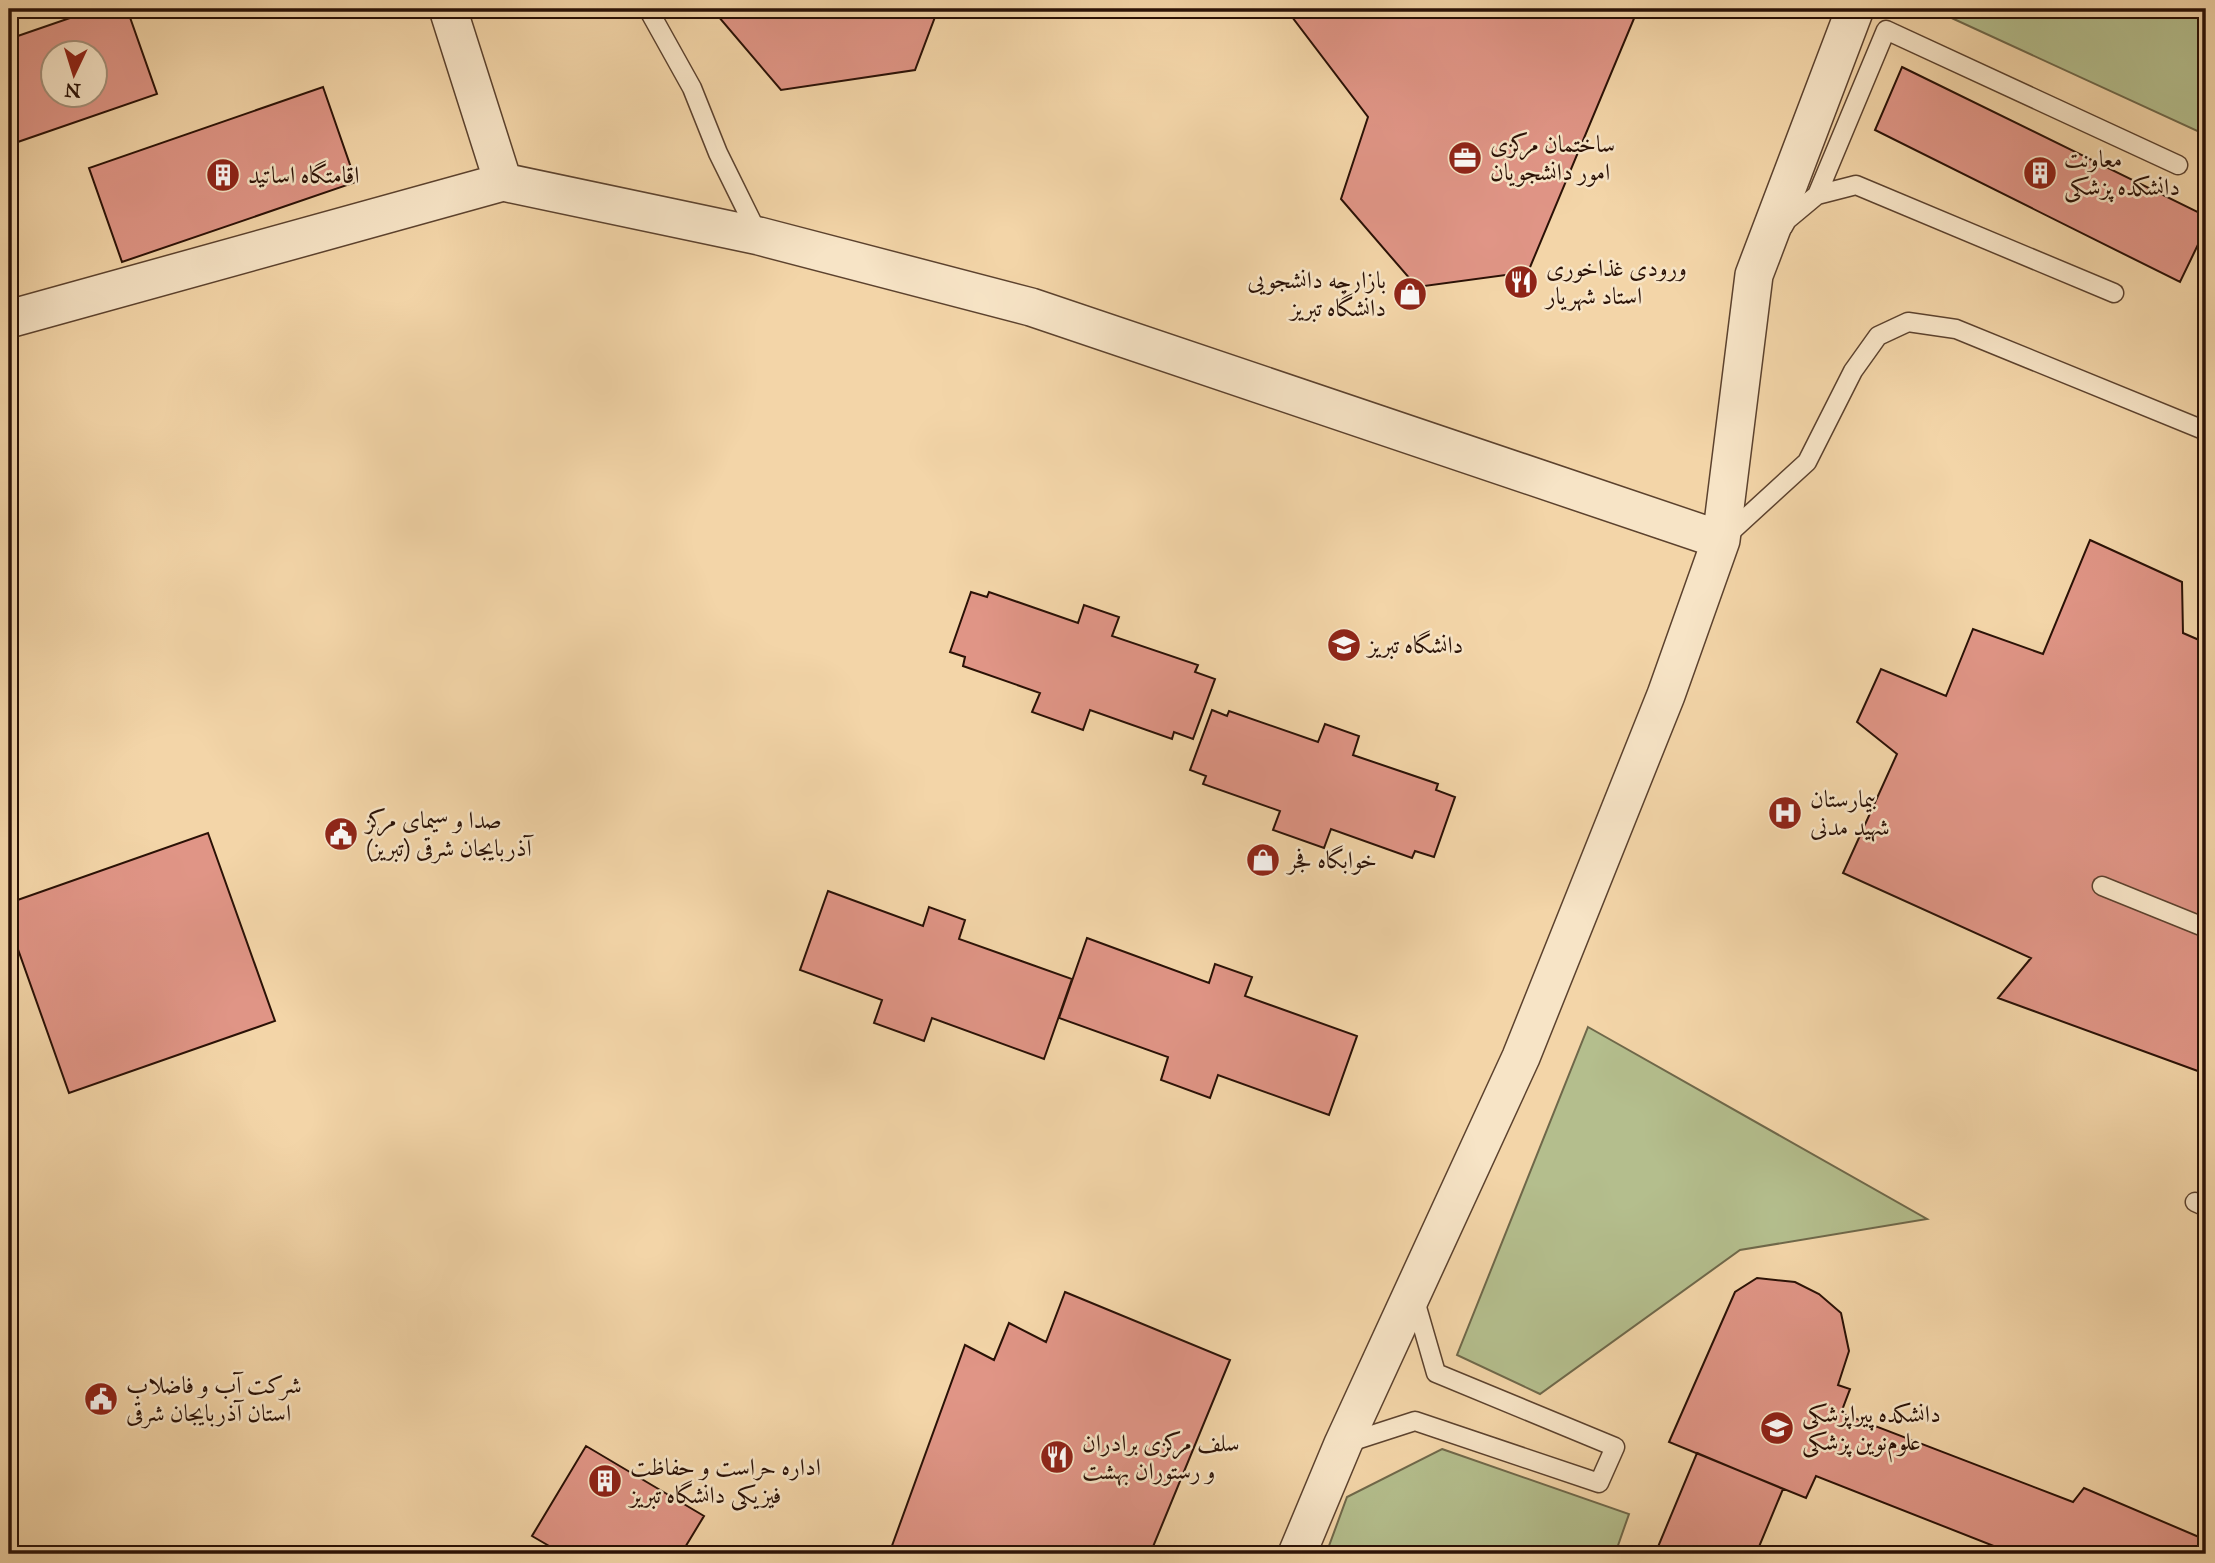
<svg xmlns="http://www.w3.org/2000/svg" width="2215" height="1563" viewBox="0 0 2215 1563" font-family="'IM FELL Great Primer',Amiri,serif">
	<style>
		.green { fill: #b4be8d; stroke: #6f684a; stroke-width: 2 }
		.building { fill: #e09586; stroke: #2a1106; stroke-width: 2; fill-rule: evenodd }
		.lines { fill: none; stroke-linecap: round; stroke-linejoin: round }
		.lane-casing { stroke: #5c422e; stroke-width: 21 }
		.street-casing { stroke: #5c422e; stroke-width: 40 }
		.lane { stroke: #f7e4c6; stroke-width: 18 }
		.street { stroke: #f7e4c6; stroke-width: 37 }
		.labels { text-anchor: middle; stroke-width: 5; stroke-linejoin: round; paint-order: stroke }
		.poi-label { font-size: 24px; fill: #2a1106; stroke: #f7e4c6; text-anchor: start }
	</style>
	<rect width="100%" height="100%" fill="#f3d5a8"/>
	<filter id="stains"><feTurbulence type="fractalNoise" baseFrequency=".00286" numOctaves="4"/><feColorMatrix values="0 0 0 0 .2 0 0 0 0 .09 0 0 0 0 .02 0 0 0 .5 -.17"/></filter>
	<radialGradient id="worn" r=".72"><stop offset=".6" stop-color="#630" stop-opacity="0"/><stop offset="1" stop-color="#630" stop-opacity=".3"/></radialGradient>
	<!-- green -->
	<path class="green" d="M1932,9H2206V135Z
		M1588,1027L1927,1219L1740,1250L1540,1394L1457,1355Z
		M1442,1449L1629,1514L1615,1554H1326L1347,1497Z"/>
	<!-- building -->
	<path class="building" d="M96,9H127L157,94L9,145V39ZM52,52H94V94H52Z
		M712,9H938L915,70L781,90Z
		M1286,9H1638L1528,272L1417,287L1341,199L1368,117Z
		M1902,67L2206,216V228L2180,282L1875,130Z
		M323,87L356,182L122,262L89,168Z
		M2090,540L2182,582L2183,633L2206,643V1074L1998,998L2031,958L1843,873L1897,754L1857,722L1881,669L1946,696L1973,629L2043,654Z
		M971,592L987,597L989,592L1078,623L1084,605L1119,617L1112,636L1198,665L1195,672L1215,679L1193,739L1174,732L1172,739L1090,710L1083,730L1032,712L1040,693L963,666L965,657L950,652Z
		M1212,710L1227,716L1229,711L1318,742L1325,724L1359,736L1353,755L1438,784L1436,790L1455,797L1434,857L1415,851L1412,858L1331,829L1324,848L1273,830L1280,811L1203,784L1206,776L1190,770Z
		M208,833L275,1021L69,1093L9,924V903Z
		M828,891L923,926L929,907L965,920L959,939L1072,979L1044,1059L932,1018L924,1041L874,1023L882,1000L800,970Z
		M1087,938L1209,983L1215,964L1252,977L1245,996L1357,1036L1329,1115L1218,1075L1210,1098L1161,1080L1168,1057L1059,1018Z
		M1757,1278L1795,1282L1819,1294L1841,1313L1849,1351L1838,1385L1850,1389L1841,1413L2073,1502L2084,1488L2206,1540V1554H2014L1816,1476L1806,1498L1669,1442L1735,1292Z
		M1065,1292L1230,1360L1150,1554H889L965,1345L994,1360L1009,1323L1046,1342Z
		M586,1446L704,1516L681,1554H563L532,1536Z
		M1697,1453L1783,1489L1756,1554H1655Z"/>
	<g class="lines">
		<!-- lane casing -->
		<g class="lane-casing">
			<path id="lane" d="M648,9L692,88L718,153L759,236
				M1817,195L1886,30L2178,165
				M1783,227L1787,220L1817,195L1856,185L2114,293
				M1724,538L1807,462L1853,371L1878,336L1908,322L1956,329L2206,431
				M2102,886L2206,928
				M2195,1202L2206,1207
				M1347,1443L1415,1421L1599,1483L1615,1447L1436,1373L1414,1297"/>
		</g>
		<!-- street casing -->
		<g class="street-casing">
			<path id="street" d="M448,9L503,182L759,236L1031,307L1721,540
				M9,319L503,182
				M1297,1554L1343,1444L1521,1057L1666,695L1721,540L1754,275L1855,9"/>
		</g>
		<!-- lane -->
		<use href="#lane" class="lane"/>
		<!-- street -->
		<use href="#street" class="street"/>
	</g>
	<!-- icons -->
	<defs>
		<g id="office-disc" transform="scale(1.75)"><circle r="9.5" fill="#8f2418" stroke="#f7e4c6"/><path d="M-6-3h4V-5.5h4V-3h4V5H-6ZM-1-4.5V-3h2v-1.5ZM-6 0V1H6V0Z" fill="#fff"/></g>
		<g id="building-disc" transform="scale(1.75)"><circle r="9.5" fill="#8f2418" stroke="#f7e4c6"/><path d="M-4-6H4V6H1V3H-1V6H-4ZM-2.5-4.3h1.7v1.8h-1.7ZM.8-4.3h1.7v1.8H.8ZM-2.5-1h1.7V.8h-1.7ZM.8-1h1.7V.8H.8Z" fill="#fff"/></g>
		<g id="restaurant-disc" transform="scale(1.75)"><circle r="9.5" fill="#8f2418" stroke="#f7e4c6"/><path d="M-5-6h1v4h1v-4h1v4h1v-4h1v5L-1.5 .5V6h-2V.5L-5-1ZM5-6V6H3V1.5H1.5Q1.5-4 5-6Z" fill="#fff"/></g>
		<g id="shop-disc" transform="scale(1.75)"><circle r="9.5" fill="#8f2418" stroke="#f7e4c6"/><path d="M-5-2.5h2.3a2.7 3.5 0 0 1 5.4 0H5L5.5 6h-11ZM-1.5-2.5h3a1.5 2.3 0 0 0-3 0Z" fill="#fff"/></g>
		<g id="university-disc" transform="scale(1.75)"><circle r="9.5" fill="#8f2418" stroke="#f7e4c6"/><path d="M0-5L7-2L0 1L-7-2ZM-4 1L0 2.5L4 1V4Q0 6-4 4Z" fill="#fff"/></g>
		<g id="hospital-disc" transform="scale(1.75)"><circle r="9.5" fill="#8f2418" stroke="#f7e4c6"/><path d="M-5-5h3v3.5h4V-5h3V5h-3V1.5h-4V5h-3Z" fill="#fff"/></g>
		<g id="civic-disc" transform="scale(1.75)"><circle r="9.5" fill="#8f2418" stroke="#f7e4c6"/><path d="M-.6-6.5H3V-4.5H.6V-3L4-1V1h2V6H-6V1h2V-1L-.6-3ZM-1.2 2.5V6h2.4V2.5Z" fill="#fff"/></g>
	</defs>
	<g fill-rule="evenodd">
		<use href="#office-disc" x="1465" y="158"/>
		<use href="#building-disc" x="2040" y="173"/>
		<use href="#building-disc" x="223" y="175"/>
		<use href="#restaurant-disc" x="1521" y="282"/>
		<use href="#shop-disc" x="1410" y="294"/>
		<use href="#university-disc" x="1344" y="645"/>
		<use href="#hospital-disc" x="1785" y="813"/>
		<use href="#civic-disc" x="341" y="834"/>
		<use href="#shop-disc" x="1263" y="860"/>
		<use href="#civic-disc" x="101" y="1399"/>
		<use href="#university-disc" x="1777" y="1428"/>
		<use href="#restaurant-disc" x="1057" y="1457"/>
		<use href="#building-disc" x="605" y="1481"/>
	</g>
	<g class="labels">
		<!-- poi labels -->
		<g class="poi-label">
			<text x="1490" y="152">ساختمان مرکزی<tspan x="1490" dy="28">امور دانشجویان</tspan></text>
			<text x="2064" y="167">معاونت<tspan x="2064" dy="28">دانشکده پزشکی</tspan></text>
			<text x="248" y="183">اقامتگاه اساتید</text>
			<text x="1546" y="276">ورودی غذاخوری<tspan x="1546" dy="28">استاد شهریار</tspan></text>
			<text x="1386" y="288" text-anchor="end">بازارچه دانشجویی<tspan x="1386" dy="28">دانشگاه تبریز</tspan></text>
			<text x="1368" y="653">دانشگاه تبریز</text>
			<text x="1810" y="807">بیمارستان<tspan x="1810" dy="28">شهید مدنی</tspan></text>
			<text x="366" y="828">صدا و سیمای مرکز<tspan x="366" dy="28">آذربایجان شرقی (تبریز)</tspan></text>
			<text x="1288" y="868">خوابگاه فجر</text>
			<text x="126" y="1393">شرکت آب و فاضلاب<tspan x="126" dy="28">استان آذربایجان شرقی</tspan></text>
			<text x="1802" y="1422">دانشکده پیراپزشکی<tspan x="1802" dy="28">علوم‌نوین پزشکی</tspan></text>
			<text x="1082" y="1451">سلف مرکزی برادران<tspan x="1082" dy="28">و رستوران بهشت</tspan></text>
			<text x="630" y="1475">اداره حراست و حفاظت<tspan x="630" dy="28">فیزیکی دانشگاه تبریز</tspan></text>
		</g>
	</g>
	<!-- margin -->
	<rect width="2215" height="1563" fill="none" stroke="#f3d5a8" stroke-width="35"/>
	<rect x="10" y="10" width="2194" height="1542" fill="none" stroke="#2a1106" stroke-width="3.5"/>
	<rect x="18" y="18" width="2180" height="1528" fill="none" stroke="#2a1106" stroke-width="2"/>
	<!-- north arrow -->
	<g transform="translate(74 74) rotate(184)"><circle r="33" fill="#f7e4c6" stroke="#a59079" stroke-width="2"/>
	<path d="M0-5L12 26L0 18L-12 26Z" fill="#8f2418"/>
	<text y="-10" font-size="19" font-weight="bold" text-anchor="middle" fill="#2a1106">N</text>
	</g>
	<rect width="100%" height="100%" filter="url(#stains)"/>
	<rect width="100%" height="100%" fill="url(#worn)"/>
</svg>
